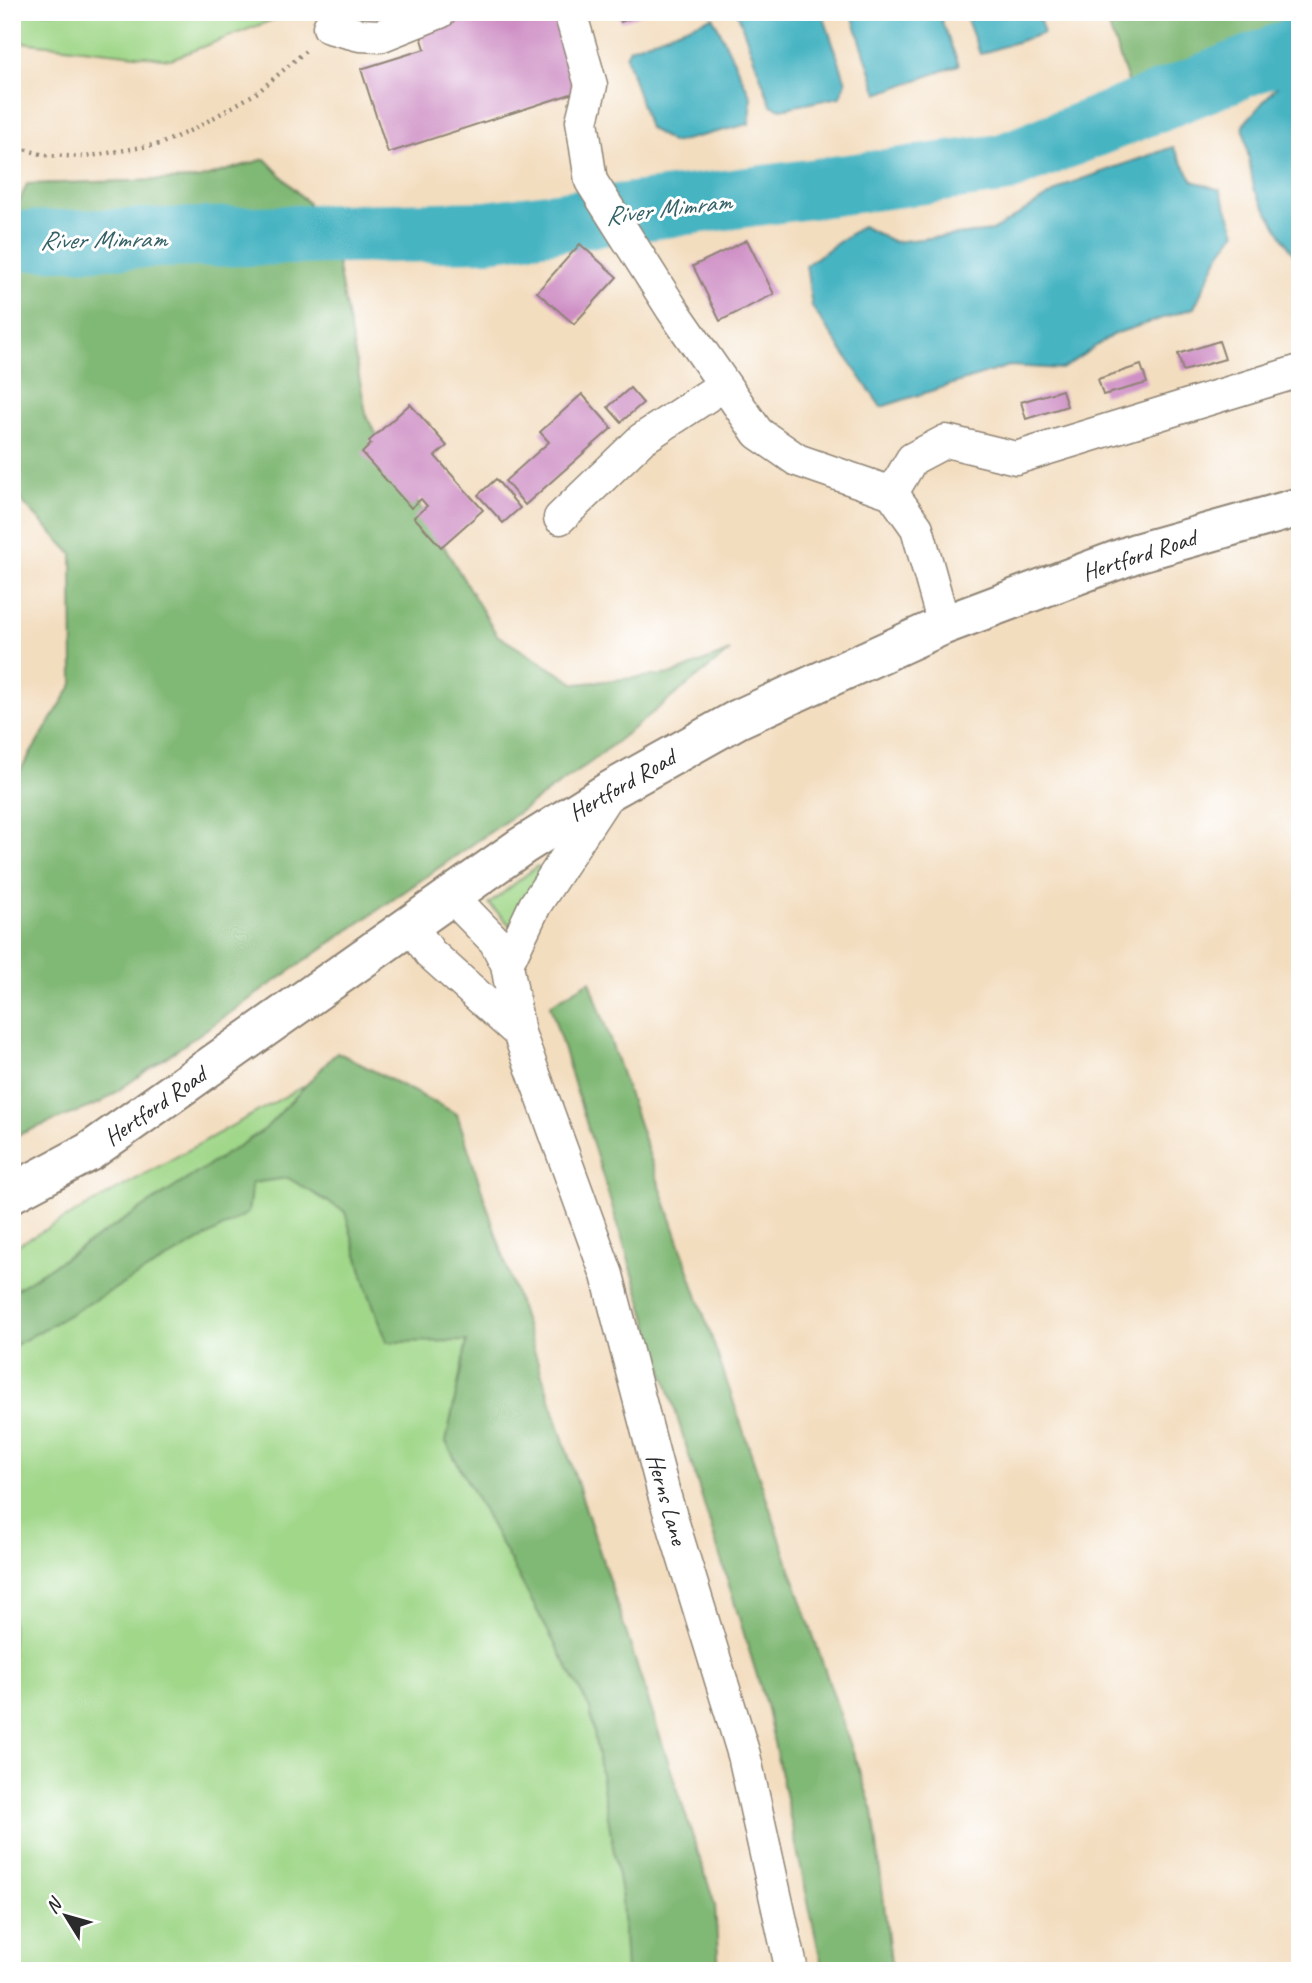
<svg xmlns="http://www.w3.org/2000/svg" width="1312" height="1983" viewBox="0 0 1312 1983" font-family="Caveat,sans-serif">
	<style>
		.green { fill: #a0d789; stroke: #66815a; stroke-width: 2 }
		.forest { fill: #80b875; stroke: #567250; stroke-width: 2 }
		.water { fill: #46b4c2; stroke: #387076; stroke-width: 2 }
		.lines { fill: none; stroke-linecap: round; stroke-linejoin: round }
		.river { stroke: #46b4c2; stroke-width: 60 }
		.building { fill: #ce8ec4 }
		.minor-casing { stroke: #8f8475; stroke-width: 35 }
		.major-casing { stroke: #8f8475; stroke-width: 42 }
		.path { stroke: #8f8475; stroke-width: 4.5; stroke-dasharray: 2 5; stroke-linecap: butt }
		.minor { stroke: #fff; stroke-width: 32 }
		.major { stroke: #fff; stroke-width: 38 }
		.labels { text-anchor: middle; stroke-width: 6; stroke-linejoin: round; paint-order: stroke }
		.street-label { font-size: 24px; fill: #2b2b2b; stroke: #fff }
		.water-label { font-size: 26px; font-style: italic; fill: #366267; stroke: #fff }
	</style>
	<rect width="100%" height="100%" fill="#fff"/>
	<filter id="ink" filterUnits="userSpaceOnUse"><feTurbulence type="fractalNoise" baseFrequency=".0143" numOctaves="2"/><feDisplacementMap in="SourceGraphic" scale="14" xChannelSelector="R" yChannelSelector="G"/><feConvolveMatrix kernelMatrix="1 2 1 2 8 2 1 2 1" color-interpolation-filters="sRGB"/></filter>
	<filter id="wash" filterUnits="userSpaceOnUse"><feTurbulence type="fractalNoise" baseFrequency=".00686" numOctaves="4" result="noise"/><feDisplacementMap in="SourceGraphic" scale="28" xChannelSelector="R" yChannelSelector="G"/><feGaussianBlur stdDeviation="1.57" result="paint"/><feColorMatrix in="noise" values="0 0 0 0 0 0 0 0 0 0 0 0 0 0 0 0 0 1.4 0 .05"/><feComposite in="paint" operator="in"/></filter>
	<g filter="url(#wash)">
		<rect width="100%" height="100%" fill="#f3ddbf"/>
		<!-- green -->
		<path class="green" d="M12,12H293L171,59L12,41Z
			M537,866L542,871L511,926L489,904Z
			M336,1068L543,1395L711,1971H12V1248Z"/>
		<!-- forest -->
		<path class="forest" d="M1104,12H1300V29L1132,93Z
			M265,159L330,226L367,418L497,635L576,684L672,674L730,651L591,762L100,1103L12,1137V784L73,684L72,554L12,491V218L27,184L198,179Z
			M590,981L873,1811L892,1971H823L766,1705L550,1005Z
			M337,1052L457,1114L715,1905L719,1971H626L622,1900L590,1709L446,1442L467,1341L387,1342L367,1289L345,1212L288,1178L252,1183L248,1213L12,1347V1292L265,1129Z"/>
		<!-- water -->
		<path class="water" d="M737,12H822L846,82L840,97L781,109L771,105Z
			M851,12H938L959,65L878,94Z
			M964,12H1037L1044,33L980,54Z
			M713,17L751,97L749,124L673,143L649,128L626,56L630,48Z
			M1300,67V259L1295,257L1254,189L1243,125L1292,69Z
			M1173,147L1193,181L1220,190L1236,232L1220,253L1194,308L1114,334L1062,369L1009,366L881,407L812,307L806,265L862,226L894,242L992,231L1068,184Z"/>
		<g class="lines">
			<!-- river -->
			<path class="river" d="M12,241L487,231L1002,164L1300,45"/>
		</g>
		<g id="blocks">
			<!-- building -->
			<path class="building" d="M472,12H555L580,91L388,153L361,69L425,49L419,29Z
				M617,12H647L621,22Z
				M747,240L774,294L720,321L693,266Z
				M580,244L617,277L574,324L537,292Z
				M1219,341L1225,359L1183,371L1178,354Z
				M1141,365L1147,383L1103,395L1098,379Z
				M630,388L643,403L621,422L608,407Z
				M1062,390L1067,406L1026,419L1021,402Z
				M582,394L612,428L525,505L505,481L549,442L540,432Z
				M410,404L447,446L435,456L483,510L441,547L414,517L427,506L421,499L411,508L362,453L371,444L369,441Z
				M496,479L520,508L503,523L478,495Z"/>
		</g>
	</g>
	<g filter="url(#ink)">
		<use href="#blocks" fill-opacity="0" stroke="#8f8475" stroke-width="2"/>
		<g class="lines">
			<!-- minor casing -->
			<g class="minor-casing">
				<path id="minor" d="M570,12L591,85L582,121L591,181L672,309L758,433L797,460L892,493L917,528L944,625
					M329,27L360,35L380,36L440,12
					M892,493L912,459L946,441L1016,458L1300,371
					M560,518L642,439L724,385
					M452,897L495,941L507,964L519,1033L607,1275L664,1494L744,1755L792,1971
					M411,926L430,953L519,1033
					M507,964L535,905L608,794"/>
			</g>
			<!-- major casing -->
			<g class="major-casing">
				<path id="major" d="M12,1193L89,1152L522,846L611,790L738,719L944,625L1136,553L1300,507"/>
			</g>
			<!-- path -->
			<path class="path" d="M12,146L45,155L85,157L160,144L194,129L258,92L308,49"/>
			<!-- minor -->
			<use href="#minor" class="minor"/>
			<!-- major -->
			<use href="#major" class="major"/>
		</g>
	</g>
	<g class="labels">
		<!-- street labels -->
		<g class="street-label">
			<text transform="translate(1139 555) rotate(-18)" y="8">Hertford Road</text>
			<text transform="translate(622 785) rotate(-30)" y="8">Hertford Road</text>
			<text transform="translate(155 1106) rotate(-35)" y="8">Hertford Road</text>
			<text transform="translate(667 1499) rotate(74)" y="8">Herns Lane</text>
		</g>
		<!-- water labels -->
		<g class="water-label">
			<text transform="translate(668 208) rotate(-7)" y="9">River Mimram</text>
			<text transform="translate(103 239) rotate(-1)" y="9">River Mimram</text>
		</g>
	</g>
	<!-- margin -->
	<rect width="1312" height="1983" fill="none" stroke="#fff" stroke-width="42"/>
	<!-- north arrow -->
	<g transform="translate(66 1916) rotate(307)" stroke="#ffffff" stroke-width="5" paint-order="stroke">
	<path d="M0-5L12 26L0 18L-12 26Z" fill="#2b2b2b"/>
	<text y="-10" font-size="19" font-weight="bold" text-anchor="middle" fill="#2b2b2b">N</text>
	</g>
</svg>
